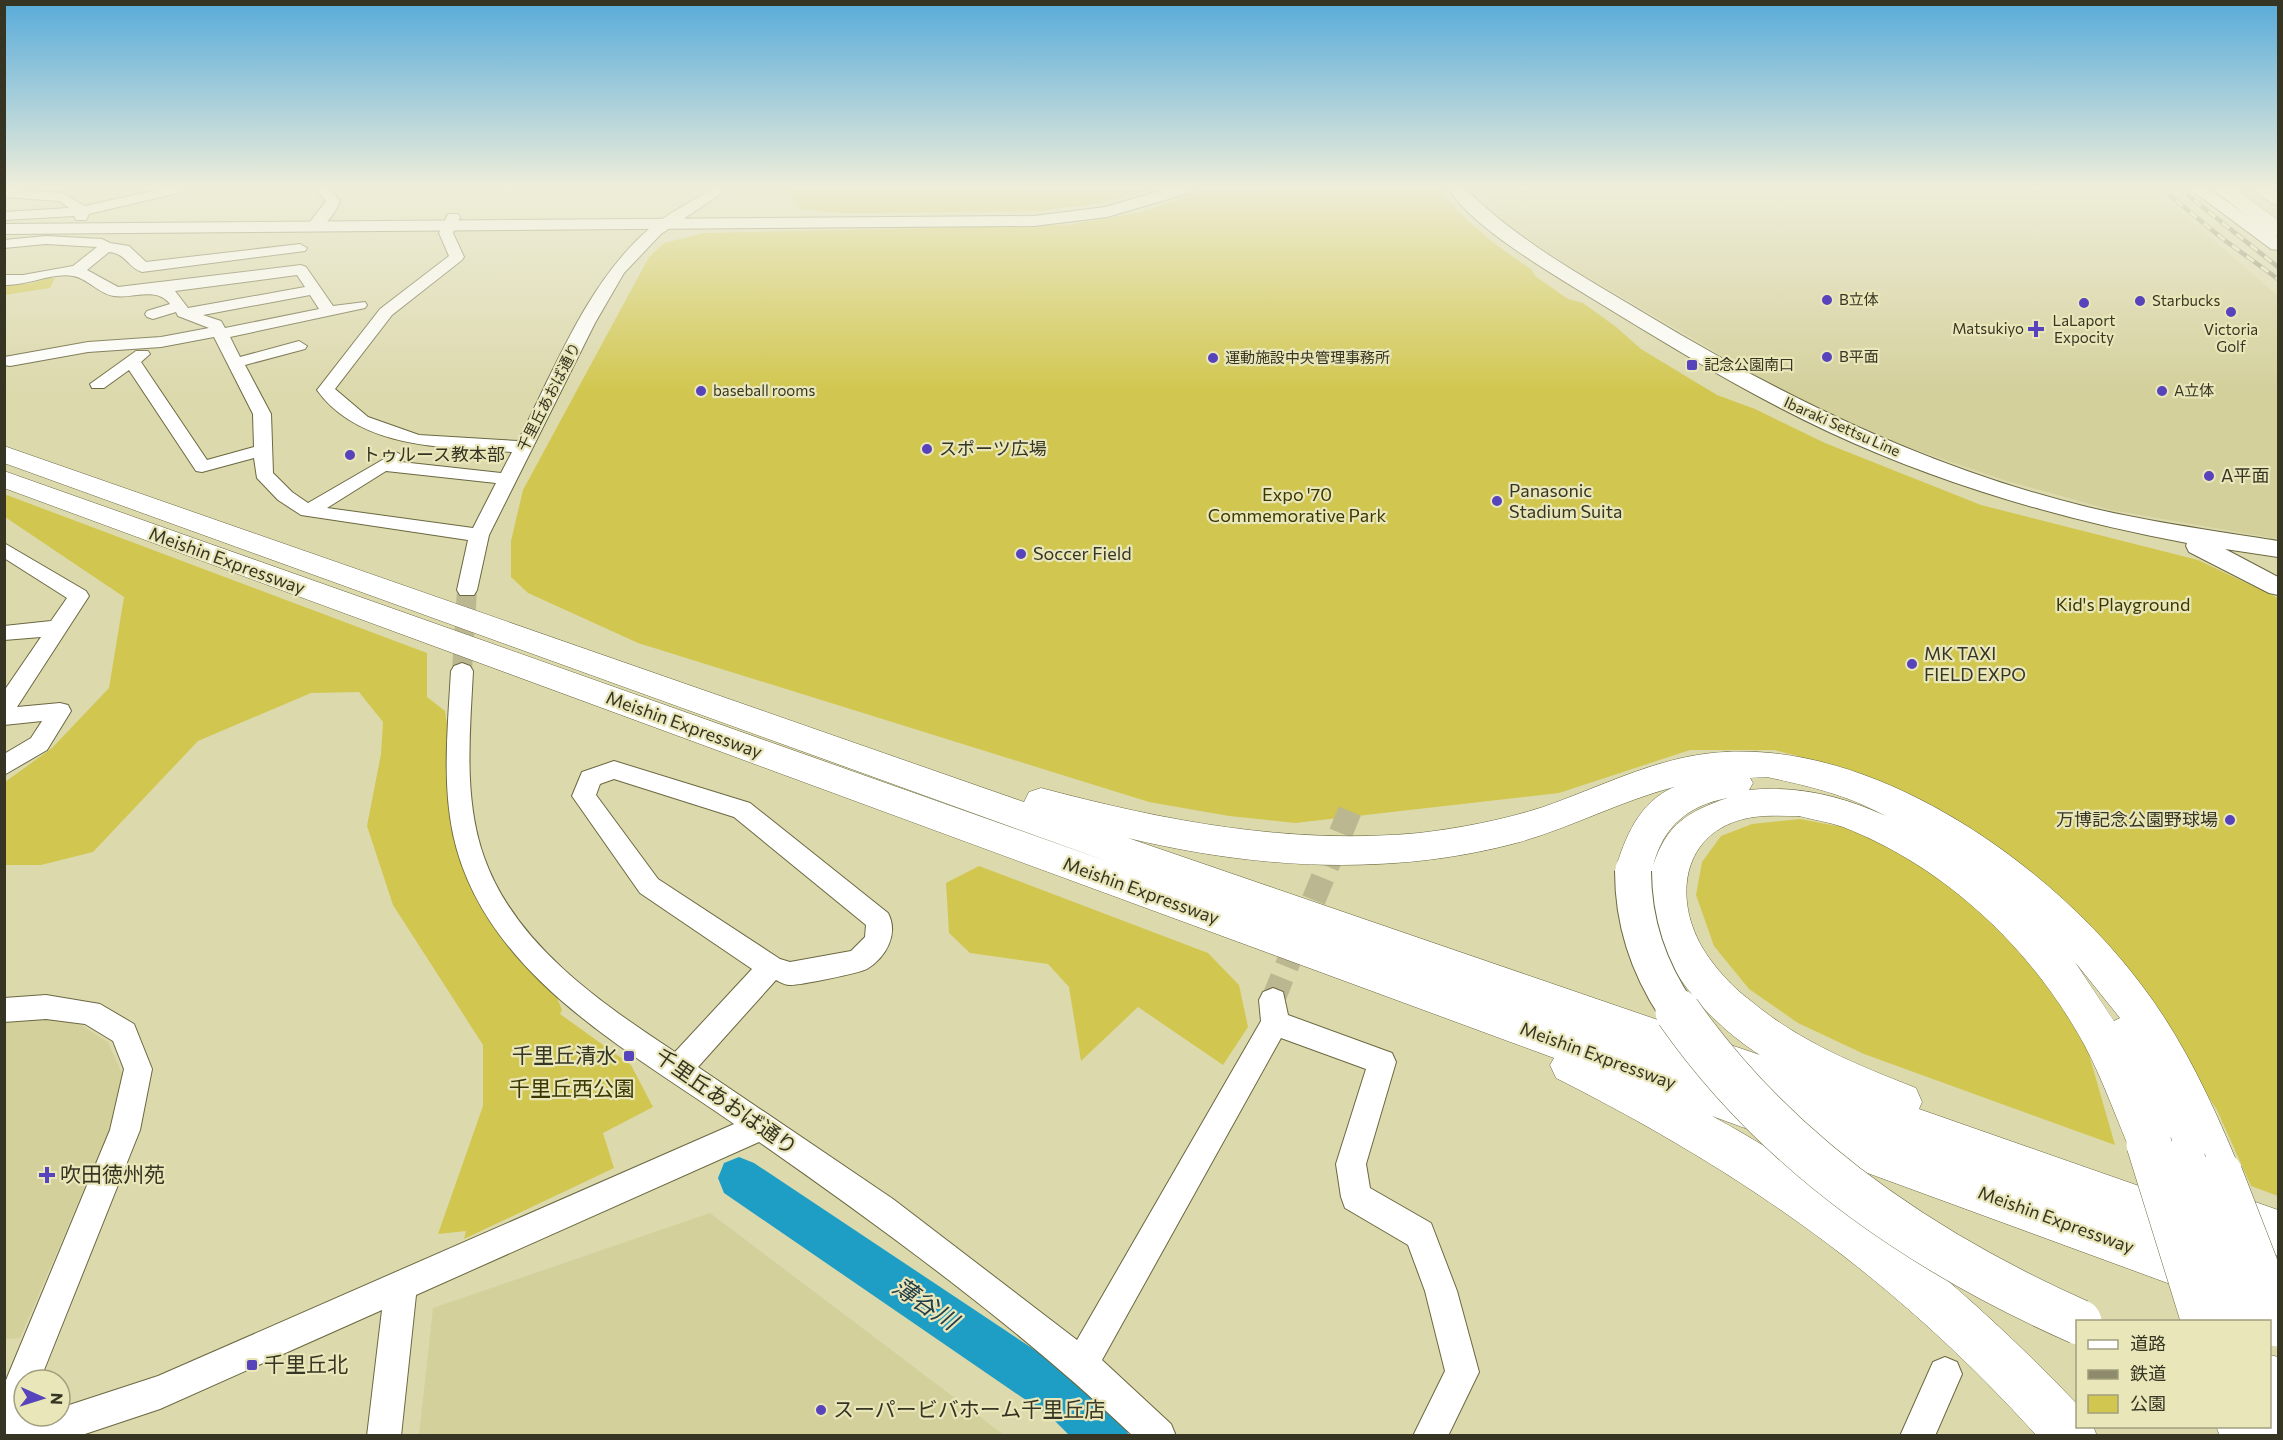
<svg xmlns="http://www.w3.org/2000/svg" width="2283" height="1440" viewBox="0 0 2283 1440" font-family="Commissioner,'Noto Sans JP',sans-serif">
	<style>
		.built { fill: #d4d09c }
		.green { fill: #d1c750 }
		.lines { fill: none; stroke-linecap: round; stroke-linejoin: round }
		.river { fill: #1e9ec5; fill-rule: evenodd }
		.minor-tunnel-far1 { stroke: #bbb891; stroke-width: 20; stroke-dasharray: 20 10; stroke-linecap: butt }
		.minor-tunnel { stroke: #bbb891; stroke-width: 24; stroke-dasharray: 24 12; stroke-linecap: butt }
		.minor-casing { stroke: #6b6840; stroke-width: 2 }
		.major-casing { stroke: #6b6840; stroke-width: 2 }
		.highway-casing { stroke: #6b6840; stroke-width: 1 }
		.minor { fill: #fff; fill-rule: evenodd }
		.major { fill: #fff; fill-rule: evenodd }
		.highway { fill: #fff; fill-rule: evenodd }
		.rail-casing { stroke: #8d8b6b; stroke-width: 4.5 }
		.rail { stroke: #e9e6ba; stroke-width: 3; stroke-dasharray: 9; stroke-linecap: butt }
		.highway-bridge-far1-casing { stroke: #6b6840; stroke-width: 38; stroke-linecap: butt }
		.highway-bridge-casing { stroke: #6b6840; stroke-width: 46; stroke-linecap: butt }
		.highway-bridge-far1 { stroke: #fff; stroke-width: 36 }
		.highway-bridge { stroke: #fff; stroke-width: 45 }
		.poi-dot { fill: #5743bb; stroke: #e9e6ba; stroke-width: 2 }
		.labels { text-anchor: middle; stroke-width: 4.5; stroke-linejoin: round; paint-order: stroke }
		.far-poi-label { font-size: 15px; fill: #363523; stroke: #e9e6ba; text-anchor: start }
		.far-street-label { font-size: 15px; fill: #363523; stroke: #e9e6ba }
		.poi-label { font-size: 18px; fill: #363523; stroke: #e9e6ba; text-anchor: start }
		.park-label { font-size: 18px; fill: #3b3700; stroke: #e9e6ba }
		.street-label { font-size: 18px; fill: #363523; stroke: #e9e6ba }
		.near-poi-label { font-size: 21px; fill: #363523; stroke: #e9e6ba; text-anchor: start }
		.near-park-label { font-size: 21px; fill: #3b3700; stroke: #e9e6ba }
		.near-street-label { font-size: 21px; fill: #363523; stroke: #e9e6ba }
		.near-water-label { font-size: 24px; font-style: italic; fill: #253f48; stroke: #e9e6ba }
	</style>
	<rect width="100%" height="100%" fill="#dcd9ad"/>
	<!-- built -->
	<path class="built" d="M1473,189H2154L2278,296V539L2111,510L2004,480L1887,440L1774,386L1567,265L1512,228Z
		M38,1018L79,1024L108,1042L123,1076L108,1133L20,1338L5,1339V1020Z
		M710,1213L1004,1435H419L433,1308Z"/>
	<!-- green -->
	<path class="green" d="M783,189H1153L1102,203L1037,211L846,213L802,209Z
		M1204,189H1439C1465,223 1497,246 1532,270L1535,276L1568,299L1583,303L1615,326L1641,349L1717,395L1755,409L1825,443L1981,505L2198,560L2278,598V1196L2251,1186L2217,1110L2167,1033L1919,803L1841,767L1774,750H1690L1559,793L1295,823L1229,816L1149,802L638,643L528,593L511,577V541L523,490L649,257L664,243L704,233L1066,225L1143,212Z
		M50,278H55L50,288L5,295L4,284H28Z
		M4,494L427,653V697L445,711L465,854L552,985L562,1010L560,1014L631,1065L653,1107L603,1133L614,1168L464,1239L466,1231L438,1234L483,1106V1045L393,905L367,826L381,754L383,722L359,692L311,693L198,741L93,852L41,865H5V782L52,748L109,688L124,597L5,517Z
		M1800,819L1853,829L1914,854L2030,957L2084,1037L2115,1145L1864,1054L1798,1023L1749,989L1714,946L1696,895L1702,862L1721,836L1752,824Z
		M979,866L1208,953L1239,985L1248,1027L1223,1065L1138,1007L1081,1061L1069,987L1048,964L970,953L949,933L946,883Z"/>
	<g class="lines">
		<!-- river -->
		<path class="river" d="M739,1157L754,1163L1086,1384L1122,1419L1129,1436H1070L1052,1418L724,1193L718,1178L724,1163Z"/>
		<!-- minor-tunnel-far1 -->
		<path class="minor-tunnel-far1" d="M462,671L467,590"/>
		<!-- minor-tunnel -->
		<path class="minor-tunnel" d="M1273,1000L1351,808"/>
		<!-- minor casing -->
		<g class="minor-casing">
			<path id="minor" d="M4,189L62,193L85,206L161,189H184L182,192L89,214L86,220H76L74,216L4,220V212L69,208L59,201L4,197Z
				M315,189H329L340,201C336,212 325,228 313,231L306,227L326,201Z
				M712,189H728L661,234L624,273L595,323L489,535L477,590L474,595H460L457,590L468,540L301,515L278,500L257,478L254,458L202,472L196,471L129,370L104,388H92L90,384L136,351H148L150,354L141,362L207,460L254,447L253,414L214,337L161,347L88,352L10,366L4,365V357L10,356L88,342L161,337L209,328L178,316L176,312L153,319L147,317L145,314L147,311L170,304C156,286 133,299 114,296C99,294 87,278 73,276C53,272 27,286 4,285V275H23L73,266L97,247L46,244L4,248V240L46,236L102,239L110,243L129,246L146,262L300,244L307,248L305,251L142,272C127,267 127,254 109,252L87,270L118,287L301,265L306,267L333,306L365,302L367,305L365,308L230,337L240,357L299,341L307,346L305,349L245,365L271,414L273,473L292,492L308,503L396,452L405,457L401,462L501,473L512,452C447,447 360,450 317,390L380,309L449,256L439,233L448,214H458L460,217L453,233L464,257L462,260L392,315L335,389L368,417L419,435L518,441C555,369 587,282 650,228C669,213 692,201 712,189ZM297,275L305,287L188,308L175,291ZM310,295L319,309L225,328L221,321L203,315ZM386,471L496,483L473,528L327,508Z
				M4,543L86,591L89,596L17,707L60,703L68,705L71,711L47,750L4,775V754L31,738L42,721L4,725V691L41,637L4,640V626L51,621L67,598L4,558Z
				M462,663L470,666L473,671C470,732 463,798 484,857C515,945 601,1003 675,1052L752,969L640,893L572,796L582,772L614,761L750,803L888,913C899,934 886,957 867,969C860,973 797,986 789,985C785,985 780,982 776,980L698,1067L893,1199L1077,1340L1261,1021L1259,1000L1263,992L1273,988L1283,992L1288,1015L1392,1053L1396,1062L1366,1164L1370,1188L1431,1223L1457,1291L1479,1372L1448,1436H1413L1445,1371L1425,1291L1408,1245L1345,1208L1341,1197L1336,1164L1366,1069L1281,1038L1102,1360L1171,1424L1176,1436H1133C1018,1327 889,1233 759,1142L416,1295L401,1436H367L382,1310L160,1409L79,1436H4V1385L110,1130L124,1069L113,1041L85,1024L46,1019L4,1022V998L46,995L100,1004L134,1024L152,1069L140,1130L40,1380H24L25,1419L34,1416H60V1408L158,1376L734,1124C627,1049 483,974 453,834C442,781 448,725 451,671L454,666ZM614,779L734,817L866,925L865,937L851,951L790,962L780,959L658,879L596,795L600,784Z
				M1945,1357L1957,1362L1962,1374L1935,1436H1900L1933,1362Z"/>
		</g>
		<!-- major casing -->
		<g class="major-casing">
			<path id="major" d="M1166,189H1192L1189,193L1107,217L1034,226L4,234V224L1034,216L1105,207Z
				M1449,189H1466C1518,241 1582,276 1644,313C1783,397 1928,468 2087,507C2150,522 2214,531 2278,541V557L2225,549L2278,577V595L2269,593L2189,552L2186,546L2187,543C2064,520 1943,485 1829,432C1745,393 1667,344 1588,296C1551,273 1469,225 1449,189Z
				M2190,189H2209L2278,237V250L2271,249Z"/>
		</g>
		<!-- highway casing -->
		<g class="highway-casing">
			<path id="highway" d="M2212,189H2235L2278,220V236L2271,234Z
				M2254,189H2277L2278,205L2271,203Z
				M4,446L1024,802L1029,792L1041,788C1165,821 1290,845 1419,833C1460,828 1503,820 1543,807C1598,788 1653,759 1712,753C1871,736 2052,864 2143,987C2186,1044 2215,1109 2242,1174L2236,1189L2227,1192L2278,1210V1256L2207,1229L2203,1240L2190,1245L2219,1257L2226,1273L2219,1289L2203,1296L1712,1116C1850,1191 1970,1292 2078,1405V1426H2093L2097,1436H2037C1894,1278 1746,1174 1556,1078L1550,1065L1554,1058L4,488V471L1109,862L4,463ZM1767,777C1809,786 1848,795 1886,816C1842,796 1797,785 1749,790L1753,783L1750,778ZM1674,787C1639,802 1625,837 1615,871L1620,882L1633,886L1646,882L1651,872C1635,942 1705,1021 1760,1055L1128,838C1256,869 1392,877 1520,842C1572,827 1621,801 1674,787ZM1727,798C1688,812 1667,823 1653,866C1663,827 1687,806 1727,798ZM1799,816C1814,820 1829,822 1843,827C1946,867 2033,950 2085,1046C2104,1082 2117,1121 2134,1159L2149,1165L2161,1160L2168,1176L2183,1182L2199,1176L2204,1189L2215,1193L2206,1197L2202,1208L1919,1109L1922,1102L1916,1088C1857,1065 1800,1042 1751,1001C1732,987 1714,967 1702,947C1671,893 1685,827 1754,817C1768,815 1784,816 1799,816ZM2075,962L2120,1018L2114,1021Z
				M2270,1355L2278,1357V1436H2220L2216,1426H2270Z"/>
		</g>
		<!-- minor -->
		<use href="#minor" class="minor"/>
		<!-- major -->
		<use href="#major" class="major"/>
		<!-- highway -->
		<use href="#highway" class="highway"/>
		<!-- rail casing -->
		<g class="rail-casing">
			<path id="rail" d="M2162,189L2223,239L2278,279
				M2180,189L2278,267"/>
		</g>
		<!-- rail -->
		<use href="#rail" class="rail"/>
		<!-- highway-bridge-far1 casing -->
		<g class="highway-bridge-far1-casing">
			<path id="highway-bridge-far1" d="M1633,871C1633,923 1649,970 1679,1013"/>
		</g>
		<!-- highway-bridge casing -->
		<g class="highway-bridge-casing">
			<path id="highway-bridge" d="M1678,1012C1778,1155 1921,1252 2079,1322
				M2149,1144L2203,1318
				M2183,1161L2237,1322
				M2220,1174L2278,1324"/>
		</g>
		<!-- highway-bridge-far1 -->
		<use href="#highway-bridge-far1" class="highway-bridge-far1"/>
		<!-- highway-bridge -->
		<use href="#highway-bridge" class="highway-bridge"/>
	</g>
	<!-- sky -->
	<linearGradient id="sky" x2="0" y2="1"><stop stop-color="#57abda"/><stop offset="0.48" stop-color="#efeeda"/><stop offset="1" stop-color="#efeeda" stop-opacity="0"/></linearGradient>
	<rect width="2283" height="390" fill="url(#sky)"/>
	<!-- markers -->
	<g class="poi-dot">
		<circle cx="1827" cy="300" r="6"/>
		<circle cx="2140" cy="301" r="6"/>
		<circle cx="2084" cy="303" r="6"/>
		<circle cx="2231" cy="312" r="6"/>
		<path d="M2033 320h6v6h6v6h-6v6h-6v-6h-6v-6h6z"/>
		<circle cx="1827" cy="357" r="6"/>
		<circle cx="1213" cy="358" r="6"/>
		<rect x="1686" y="359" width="12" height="12" rx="3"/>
		<circle cx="701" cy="391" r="6"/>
		<circle cx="2162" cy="391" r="6"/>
		<circle cx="927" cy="449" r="6"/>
		<circle cx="350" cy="455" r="6"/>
		<circle cx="2209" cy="476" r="6"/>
		<circle cx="1497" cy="501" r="6"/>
		<circle cx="1021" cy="554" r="6"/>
		<circle cx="1912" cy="664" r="6"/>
		<circle cx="2230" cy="820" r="6"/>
		<rect x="623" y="1050" width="12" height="12" rx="3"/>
		<path d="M44 1166h6v6h6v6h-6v6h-6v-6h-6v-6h6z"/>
		<rect x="246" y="1359" width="12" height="12" rx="3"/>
		<circle cx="821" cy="1410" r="6"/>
	</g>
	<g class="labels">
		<!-- far-poi labels -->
		<g class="far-poi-label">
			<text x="1839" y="305">B立体</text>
			<text x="2152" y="306">Starbucks</text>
			<text x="2084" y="326" text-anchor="middle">LaLaport<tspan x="2084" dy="17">Expocity</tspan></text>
			<text x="2024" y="334" text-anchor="end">Matsukiyo</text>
			<text x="2231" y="335" text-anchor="middle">Victoria<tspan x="2231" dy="17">Golf</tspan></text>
			<text x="1839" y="362">B平面</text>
			<text x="1225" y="363">運動施設中央管理事務所</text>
			<text x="1704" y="370">記念公園南口</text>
			<text x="713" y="396">baseball rooms</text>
			<text x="2174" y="396">A立体</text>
		</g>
		<!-- far-street labels -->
		<g class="far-street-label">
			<text transform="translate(549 397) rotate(-63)" y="5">千里丘あおば通り</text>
			<text transform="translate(1842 427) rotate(24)" y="5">Ibaraki Settsu Line</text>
		</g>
		<!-- poi labels -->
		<g class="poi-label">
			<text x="939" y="455">スポーツ広場</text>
			<text x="362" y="461">トゥルース教本部</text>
			<text x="2221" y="482">A平面</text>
			<text x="1509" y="497">Panasonic<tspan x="1509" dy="21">Stadium Suita</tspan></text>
			<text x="1033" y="560">Soccer Field</text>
			<text x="1924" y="660">MK TAXI<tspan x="1924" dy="21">FIELD EXPO</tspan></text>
			<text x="2218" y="826" text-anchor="end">万博記念公園野球場</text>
		</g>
		<!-- park labels -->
		<g class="park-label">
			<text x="1297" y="501">Expo '70<tspan x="1297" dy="21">Commemorative Park</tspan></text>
			<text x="2123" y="611">Kid's Playground</text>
		</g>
		<!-- street labels -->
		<g class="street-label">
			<text transform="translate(227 561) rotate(20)" y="6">Meishin Expressway</text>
			<text transform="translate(684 725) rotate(20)" y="6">Meishin Expressway</text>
			<text transform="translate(1141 891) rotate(20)" y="6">Meishin Expressway</text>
			<text transform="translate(1598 1056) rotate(20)" y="6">Meishin Expressway</text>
			<text transform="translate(2056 1220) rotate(20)" y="6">Meishin Expressway</text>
		</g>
		<!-- near-poi labels -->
		<g class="near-poi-label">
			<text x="617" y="1063" text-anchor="end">千里丘清水</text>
			<text x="60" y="1182">吹田徳州苑</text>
			<text x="264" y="1372">千里丘北</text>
			<text x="833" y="1417">スーパービバホーム千里丘店</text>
		</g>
		<!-- near-park labels -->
		<g class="near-park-label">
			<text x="572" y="1096">千里丘西公園</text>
		</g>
		<!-- near-street labels -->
		<g class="near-street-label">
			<text transform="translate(726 1102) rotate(35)" y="7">千里丘あおば通り</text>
		</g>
		<!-- near-water labels -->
		<g class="near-water-label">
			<text transform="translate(925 1304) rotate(34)" y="8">薄谷川</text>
		</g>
	</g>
	<!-- border -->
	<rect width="2283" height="1440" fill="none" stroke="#363523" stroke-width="12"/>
	<!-- legend -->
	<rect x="2076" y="1320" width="195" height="108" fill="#e9e6ba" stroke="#a19f7e" stroke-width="1.5"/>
	<rect x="2088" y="1340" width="30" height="9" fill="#ffffff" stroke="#a19f7e" stroke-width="1.5"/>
	<text x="2130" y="1350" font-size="18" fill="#363523">道路</text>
	<rect x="2088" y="1370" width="30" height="9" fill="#8d8b6b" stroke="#a19f7e" stroke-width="1.5"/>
	<text x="2130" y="1380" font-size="18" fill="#363523">鉄道</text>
	<rect x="2088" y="1395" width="30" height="18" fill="#d1c750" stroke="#a19f7e" stroke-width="1.5"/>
	<text x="2130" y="1410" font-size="18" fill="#363523">公園</text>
	<!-- north arrow -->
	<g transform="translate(42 1398) rotate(93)"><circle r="28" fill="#e9e6ba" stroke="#a19f7e" stroke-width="1.5"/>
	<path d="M0-4.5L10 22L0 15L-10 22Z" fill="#5743bb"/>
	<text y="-9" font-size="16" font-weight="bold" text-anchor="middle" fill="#363523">N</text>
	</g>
</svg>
